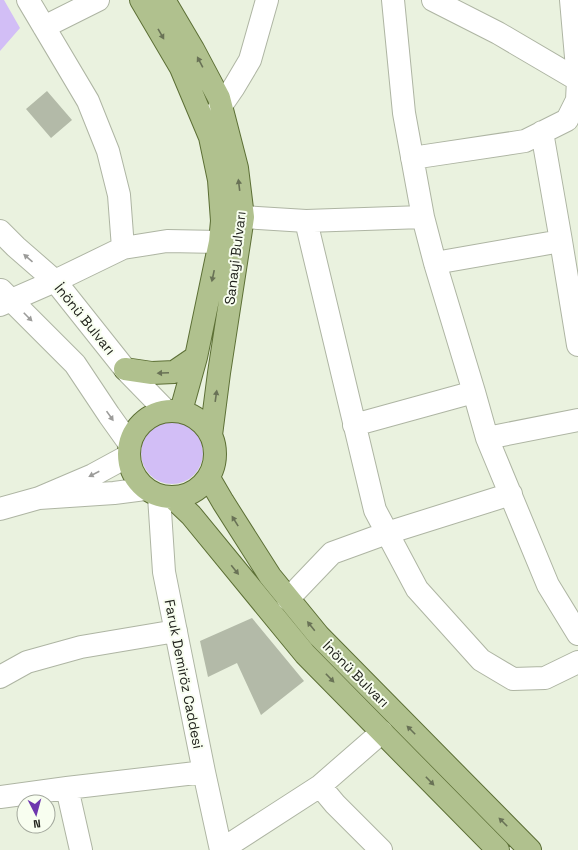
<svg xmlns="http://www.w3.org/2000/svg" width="578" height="850" viewBox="0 0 578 850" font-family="'Space Grotesk',sans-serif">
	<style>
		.green { fill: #d2bef6 }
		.building { fill: #b3baa8 }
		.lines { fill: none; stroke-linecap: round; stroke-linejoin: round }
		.minor-casing { stroke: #aeb5a3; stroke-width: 24 }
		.major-casing { stroke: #5c6f35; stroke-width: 24 }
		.minor { stroke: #fff; stroke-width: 22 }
		.major { stroke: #b0c18e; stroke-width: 22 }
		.oneway { fill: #697256 }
		.oneway2 { fill: #9c9c9a }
		.labels { text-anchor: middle; stroke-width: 4; stroke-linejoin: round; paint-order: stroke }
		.street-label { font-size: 14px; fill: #22241e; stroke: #f8fef0 }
	</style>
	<rect width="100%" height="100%" fill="#eaf2df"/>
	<!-- green -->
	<path class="green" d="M0,0H4L20,28L0,51Z
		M141 453a31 31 0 1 1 62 0a31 31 0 1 1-62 0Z"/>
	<!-- building -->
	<path class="building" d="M47,91L72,120L51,138L26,109Z
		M252,618L304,681L261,715L237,663L208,677L200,641Z"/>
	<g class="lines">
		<!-- minor casing -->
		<g class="minor-casing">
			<path id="minor" d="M393,0L404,113L423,217L435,263L474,392L487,438L548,585L578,634
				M433,0L498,33L578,80
				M44,27L98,0
				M212,119L234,87L250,60L267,0
				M542,132L561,241L578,345
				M412,158L525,141L567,120L577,100L578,80L571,0
				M243,217L306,221
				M423,217L306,221L375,510L417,589L481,660L513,679L545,678L578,662
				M0,231L16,247L55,281L125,369L166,411
				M123,248L167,241L220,242
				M435,263L561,241
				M1,290L75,364L109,415L129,443
				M0,305L55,281L123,248L119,195L108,151L88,101L28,0
				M354,425L474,392
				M487,438L578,420
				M128,456L93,475L39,498L114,493L145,489
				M159,496L164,572L204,772L221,850L320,786L335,804L381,850
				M0,509L39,498
				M288,599L332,553L387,533L511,494
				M0,677L27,662L81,647L176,631
				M320,786L382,732
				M67,788L81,850
				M0,797L67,788L204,772"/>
		</g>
		<!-- major casing -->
		<g class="major-casing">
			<path id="major" d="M141,0L181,68L210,137L219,180L222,221L220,242L196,357L181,411
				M164,0L193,49L219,98L237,168L243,217L219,373L211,435
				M125,369L152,373L174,372L196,357
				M129 454a43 43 0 1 1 86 0a43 43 0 1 1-86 0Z
				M209,478L223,502L270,576L319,636L530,850
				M173,498L191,515L305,654L498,850"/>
		</g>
		<!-- minor -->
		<use href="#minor" class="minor"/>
		<!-- major -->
		<use href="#major" class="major"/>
	</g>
	<!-- one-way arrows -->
	<defs><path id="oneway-solid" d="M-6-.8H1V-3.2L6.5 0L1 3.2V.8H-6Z"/></defs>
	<g class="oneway">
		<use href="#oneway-solid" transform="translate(161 34) rotate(60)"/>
		<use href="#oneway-solid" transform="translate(200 62) rotate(-118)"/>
		<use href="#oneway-solid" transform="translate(239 185) rotate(-97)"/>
		<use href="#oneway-solid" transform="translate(213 276) rotate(102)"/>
		<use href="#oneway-solid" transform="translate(163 373) rotate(178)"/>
		<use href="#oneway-solid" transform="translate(216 396) rotate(-82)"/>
		<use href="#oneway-solid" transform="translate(235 521) rotate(-122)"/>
		<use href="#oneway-solid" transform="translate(235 570) rotate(51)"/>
		<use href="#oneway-solid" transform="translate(311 626) rotate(-129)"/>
		<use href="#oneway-solid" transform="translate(330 678) rotate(46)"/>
		<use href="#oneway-solid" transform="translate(411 730) rotate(-135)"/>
		<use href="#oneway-solid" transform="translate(430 781) rotate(46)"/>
		<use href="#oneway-solid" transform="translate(503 822) rotate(-135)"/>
	</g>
	<g class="oneway2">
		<use href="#oneway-solid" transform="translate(28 258) rotate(-139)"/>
		<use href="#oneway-solid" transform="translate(28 317) rotate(45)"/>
		<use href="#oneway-solid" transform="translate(110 416) rotate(55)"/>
		<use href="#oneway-solid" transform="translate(94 474) rotate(153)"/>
	</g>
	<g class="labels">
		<!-- street labels -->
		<g class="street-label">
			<text transform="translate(235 258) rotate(-83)" y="5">Sanayi Bulvarı</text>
			<text transform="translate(85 319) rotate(51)" y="5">İnönü Bulvarı</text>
			<text transform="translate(184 674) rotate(79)" y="5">Faruk Demiröz Caddesi</text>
			<text transform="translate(356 674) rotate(45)" y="5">İnönü Bulvarı</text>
		</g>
	</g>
	<!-- north arrow -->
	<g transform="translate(36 814) rotate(174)"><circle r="19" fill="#f8fef0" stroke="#a2a79c"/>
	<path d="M0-3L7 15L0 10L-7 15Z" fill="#6e37ae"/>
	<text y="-6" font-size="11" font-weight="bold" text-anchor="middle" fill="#22241e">N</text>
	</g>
</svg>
